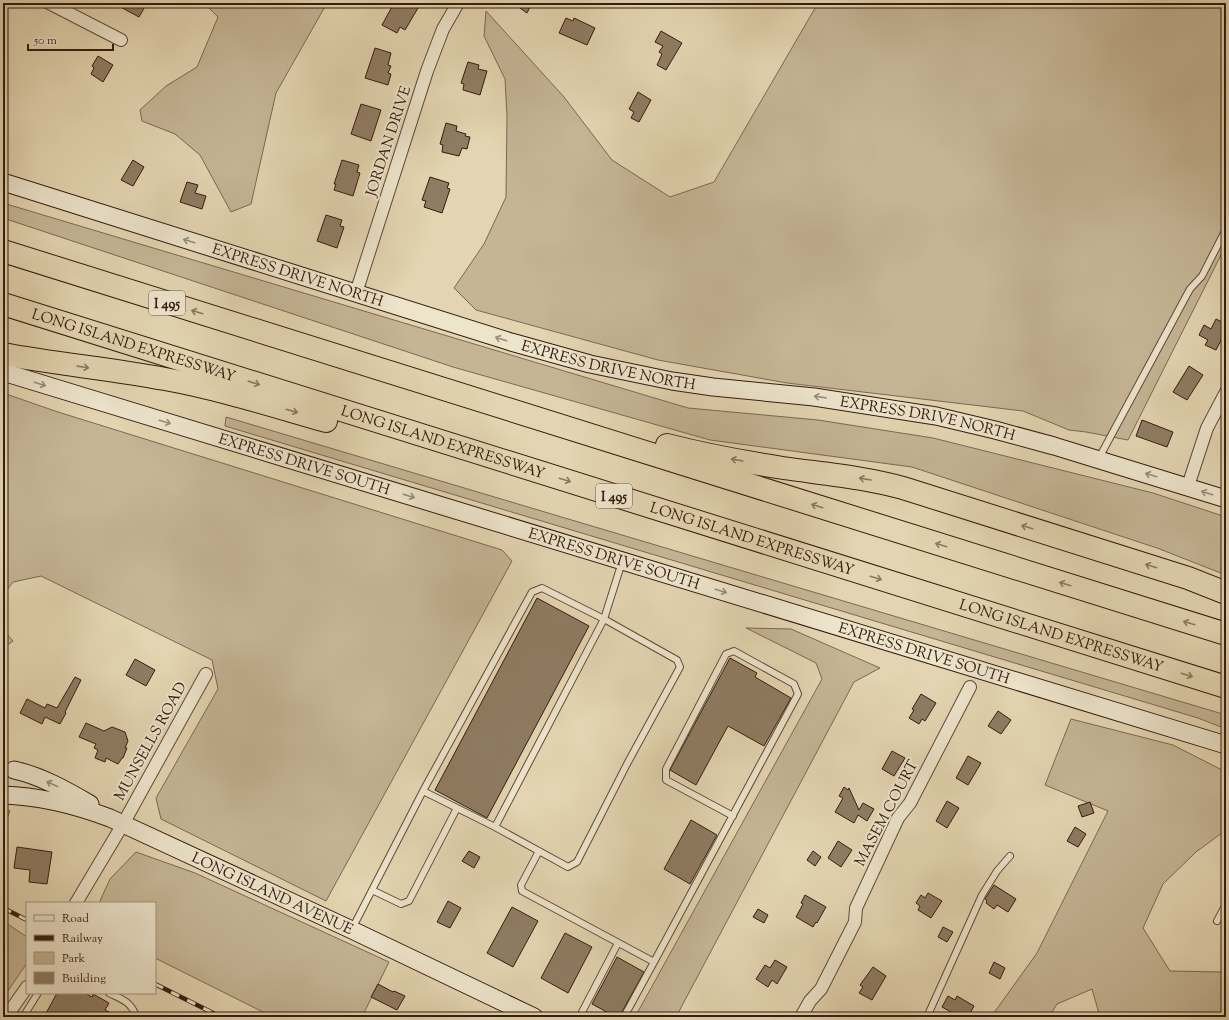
<svg xmlns="http://www.w3.org/2000/svg" width="1229" height="1020" viewBox="0 0 1229 1020" font-family="'Sorts Mill Goudy',serif">
	<style>
		.green { fill: #c5b595; stroke: #7c6852 }
		.building { fill: #8f7c63; stroke: #341b0f }
		.lines { fill: none; stroke-linecap: round; stroke-linejoin: round }
		.lane-casing { stroke: #604a38; stroke-width: 8 }
		.street-casing { stroke: #604a38; stroke-width: 14 }
		.secondary-casing { stroke: #341b0f; stroke-width: 19 }
		.highway-casing { stroke: #341b0f; stroke-width: 24 }
		.lane { stroke: #ede4cc; stroke-width: 6 }
		.street { stroke: #ede4cc; stroke-width: 12 }
		.secondary { stroke: #ede4cc; stroke-width: 17 }
		.highway { stroke: #e3d5b1; stroke-width: 22 }
		.rail-casing { stroke: #341b0f; stroke-width: 4.5 }
		.rail { stroke: #ede4cc; stroke-width: 3; stroke-dasharray: 9; stroke-linecap: butt }
		.oneway { stroke: #9a8a77 }
		.oneway2 { stroke: #8c7860 }
		.labels { text-anchor: middle; stroke-width: 4; stroke-linejoin: round; paint-order: stroke }
		.shield { fill: #ede4cc; stroke: #6c5748; stroke-width: 1 }
		.shield-label { font-size: 14px; font-weight: bold; fill: #341b0f }
		.street-label { font-size: 15px; fill: #341b0f; stroke: #ede4cc }
	</style>
	<rect width="100%" height="100%" fill="#e3d5b1"/>
	<filter id="stains"><feTurbulence type="fractalNoise" baseFrequency=".005" numOctaves="4"/><feColorMatrix values="0 0 0 0 .2 0 0 0 0 .09 0 0 0 0 .02 0 0 0 .5 -.17"/></filter>
	<radialGradient id="worn" r=".72"><stop offset=".6" stop-color="#630" stop-opacity="0"/><stop offset="1" stop-color="#630" stop-opacity=".3"/></radialGradient>
	<!-- green -->
	<path class="green" d="M204,3H327L276,93L251,204L231,212L200,155L175,134L142,121L140,110L166,86L197,67L218,17Z
		M818,3H1226V245L1128,440L1086,432L1069,430L1023,411L787,383L658,360L476,310L454,288L484,244L506,197L507,116L505,79L484,36L486,11L564,97L612,160L670,197L714,182Z
		M3,203L688,408L818,420L933,438L1153,493L1226,517V575L1157,548L912,467L710,440L453,367L3,218Z
		M3,393L58,412L502,550L512,561L326,901L161,819L156,798L218,689L212,660L41,576L13,582L3,595Z
		M226,417L1226,715V729L1198,718L225,426Z
		M746,628L791,629L880,668L854,682L676,1017H635L822,679L816,663Z
		M3,630L13,641L3,648Z
		M1071,719L1173,745L1226,772V830L1196,852L1163,884L1143,928L1170,971L1221,972L1226,970V1017H1100L1092,989L1057,1004L1049,1017H991L1037,953L1108,811L1045,785Z
		M3,810L10,811L3,828Z
		M136,852L195,873L389,962L362,1017H273L155,958V903H99L110,879Z
		M3,921L27,937V963L3,998Z"/>
	<!-- building -->
	<path class="building" d="M113,3H147L139,17Z
		M394,3H408L418,8L405,30L400,27L397,33L382,25Z
		M513,3H532L527,13Z
		M566,18L573,21L574,18L595,28L587,45L559,33Z
		M661,31L682,43L666,70L657,65L662,54L659,52L663,46L655,42Z
		M375,48L391,53L388,65L391,66L388,73L391,74L388,85L365,78Z
		M98,56L113,65L103,82L91,74L94,68L92,66Z
		M468,62L479,65L478,69L487,71L480,95L463,90L464,84L461,83Z
		M638,92L651,100L639,122L631,118L634,112L629,109Z
		M361,104L381,110L371,141L351,134Z
		M446,123L457,126L456,131L466,134L465,136L470,137L467,149L462,148L459,156L442,152L443,145L440,144Z
		M133,160L144,167L133,186L121,180Z
		M342,160L359,165L357,172L360,173L353,196L334,190L336,184H334Z
		M430,177L449,183L447,188L450,189L442,213L424,207L426,201L422,200Z
		M187,182L198,185L195,193L206,196L202,209L180,202Z
		M326,215L342,220L340,226L344,227L337,248L317,241Z
		M1216,319L1226,324V331L1216,350L1205,345L1208,340L1199,335L1204,325L1211,329Z
		M1189,366L1203,375L1187,400L1173,392Z
		M1142,420L1173,432L1167,447L1136,436Z
		M537,598L589,626L487,818L435,790Z
		M730,658L757,673L755,677L791,698L764,746L728,726L696,785L670,770Z
		M135,659L155,670L146,686L126,675Z
		M75,677L81,680L65,712L66,713L60,724L45,717L42,724L20,713L27,699L45,708L47,704L57,708Z
		M921,694L936,703L925,721L922,719L919,724L909,718L914,710L912,709Z
		M998,711L1011,720L1001,734L988,726Z
		M86,723L104,731L112,727L125,732L128,741L125,748H127L123,758H122L118,764L106,758L105,762L95,758L98,750L94,748L96,744L79,737Z
		M892,751L905,758L894,776L882,769Z
		M968,756L981,763L968,785L956,778Z
		M844,787L848,790L849,788L859,810L863,803L874,809L867,821L858,815L854,823L835,812L843,798L839,796Z
		M947,801L959,808L947,828L936,821Z
		M1090,802L1094,813L1082,817L1078,806Z
		M691,820L717,835L690,884L664,869Z
		M1075,827L1086,834L1078,847L1067,841Z
		M838,841L852,850L841,867L828,858Z
		M17,847L52,852L47,884L29,882L30,870L14,868Z
		M469,851L480,857L474,868L462,861Z
		M813,851L821,857L815,866L807,860Z
		M994,885L1016,899L1008,912L997,905L994,909L986,903L987,901L985,899Z
		M928,893L942,901L931,918L918,910L920,906L916,903L921,895L925,898Z
		M805,895L826,907L817,923L816,922L813,927L796,917L803,904L801,903Z
		M448,901L461,908L450,928L437,922Z
		M512,907L538,921L513,967L487,953Z
		M758,909L768,915L764,923L753,917Z
		M943,927L953,932L947,942L938,937Z
		M565,933L592,947L568,993L541,978Z
		M617,957L644,972L619,1017H616L592,1004Z
		M775,960L787,967L777,984L772,980L768,987L756,979L765,965L770,968Z
		M994,962L1005,968L1000,979L989,973Z
		M873,967L886,976L872,1000L859,993L863,987L860,985Z
		M378,984L393,992L394,991L405,996L397,1010L371,997Z
		M57,993H85L92,997L93,994L109,1003L105,1010L119,1017H44Z
		M948,996L955,1000L957,996L974,1006L968,1017H960L942,1007Z"/>
	<g class="lines">
		<!-- lane casing -->
		<g class="lane-casing">
			<path id="lane" d="M1099,458L1190,289L1202,276L1226,229
				M495,827L423,791L532,592L542,588L604,619L677,660L680,667L627,764L577,862L568,867L495,827L604,619L622,562
				M539,851L521,885L522,891L654,962L624,1017
				M372,890L401,904L409,901L457,808
				M1217,921L1226,904
				M352,929L423,791
				M654,962L798,694L794,684L734,651L726,654L666,769V780L733,816
				M109,993C121,999 130,1001 135,1014L133,1017
				M581,1014L618,943
				M23,1017L38,993
				M927,1017L982,895L997,871L1010,856"/>
		</g>
		<!-- street casing -->
		<g class="street-casing">
			<path id="street" d="M49,3L121,40
				M356,293L427,71L443,29L458,3
				M1188,486L1207,428L1226,392
				M76,903L123,824L206,674
				M6,1017L27,987
				M801,1017L810,1001L821,989L855,922L856,908L898,818L910,803L970,687"/>
		</g>
		<!-- secondary casing -->
		<g class="secondary-casing">
			<g id="secondary">
				<path id="s1" d="M3,182L511,342L590,364L672,381L713,387L814,397L936,416L995,430L1054,446L1226,499"/>
				<path id="s2" d="M3,372L1226,745"/>
				<path d="M14,770C41,776 66,790 90,804"/>
				<path id="s3" d="M3,795C40,796 75,805 110,818L352,930L534,1017"/>
			</g>
		</g>
		<!-- highway casing -->
		<g class="highway-casing">
			<g id="highway">
				<path d="M3,251L1226,634"/>
				<path id="s4" d="M3,304L1226,687"/>
				<path d="M3,354C57,364 111,369 165,379C220,389 273,406 326,421"/>
				<path d="M667,445C706,455 744,462 783,468C825,474 863,477 903,488L1188,578L1226,593"/>
			</g>
		</g>
		<!-- lane -->
		<use href="#lane" class="lane"/>
		<!-- street -->
		<use href="#street" class="street"/>
		<!-- secondary -->
		<use href="#secondary" class="secondary"/>
		<!-- highway -->
		<use href="#highway" class="highway"/>
		<!-- rail casing -->
		<g class="rail-casing">
			<path id="rail" d="M3,908L27,920
				M155,984L221,1017"/>
		</g>
		<!-- rail -->
		<use href="#rail" class="rail"/>
	</g>
	<!-- one-way arrows -->
	<defs><path id="oneway-shaft" d="M-6 0H5M1.5-3L5.5 0L1.5 3" fill="none" stroke-width="1.6" stroke-linecap="round" stroke-linejoin="round"/></defs>
	<g class="oneway">
		<use href="#oneway-shaft" transform="translate(189 241) rotate(-163)"/>
		<use href="#oneway-shaft" transform="translate(501 339) rotate(-162)"/>
		<use href="#oneway-shaft" transform="translate(40 384) rotate(17)"/>
		<use href="#oneway-shaft" transform="translate(820 397) rotate(-172)"/>
		<use href="#oneway-shaft" transform="translate(165 422) rotate(17)"/>
		<use href="#oneway-shaft" transform="translate(1151 475) rotate(-163)"/>
		<use href="#oneway-shaft" transform="translate(1207 493) rotate(-162)"/>
		<use href="#oneway-shaft" transform="translate(409 496) rotate(17)"/>
		<use href="#oneway-shaft" transform="translate(721 591) rotate(17)"/>
		<use href="#oneway-shaft" transform="translate(52 784) rotate(-155)"/>
	</g>
	<g class="oneway2">
		<use href="#oneway-shaft" transform="translate(197 312) rotate(-163)"/>
		<use href="#oneway-shaft" transform="translate(83 367) rotate(8)"/>
		<use href="#oneway-shaft" transform="translate(254 383) rotate(17)"/>
		<use href="#oneway-shaft" transform="translate(292 411) rotate(16)"/>
		<use href="#oneway-shaft" transform="translate(737 460) rotate(-170)"/>
		<use href="#oneway-shaft" transform="translate(865 479) rotate(-170)"/>
		<use href="#oneway-shaft" transform="translate(565 480) rotate(17)"/>
		<use href="#oneway-shaft" transform="translate(817 506) rotate(-163)"/>
		<use href="#oneway-shaft" transform="translate(1027 527) rotate(-163)"/>
		<use href="#oneway-shaft" transform="translate(941 545) rotate(-163)"/>
		<use href="#oneway-shaft" transform="translate(1151 566) rotate(-163)"/>
		<use href="#oneway-shaft" transform="translate(876 578) rotate(17)"/>
		<use href="#oneway-shaft" transform="translate(1065 584) rotate(-163)"/>
		<use href="#oneway-shaft" transform="translate(1189 623) rotate(-163)"/>
		<use href="#oneway-shaft" transform="translate(1187 675) rotate(17)"/>
	</g>
	<g class="labels">
		<!-- shield labels -->
		<g class="shield">
			<rect x="149" y="291" width="36" height="24" rx="3"/>
			<rect x="596" y="484" width="36" height="24" rx="3"/>
		</g>
		<g class="shield-label">
			<text x="167" y="308">I 495</text>
			<text x="614" y="501">I 495</text>
		</g>
		<!-- street labels -->
		<g class="street-label">
			<text transform="translate(388 141) rotate(-72)" y="5">JORDAN DRIVE</text>
			<text dy="5" stroke="none"><textPath href="#s1" startOffset="309">EXPRESS DRIVE NORTH</textPath></text>
			<text dy="5" stroke="none"><textPath href="#s4" startOffset="137">LONG ISLAND EXPRESSWAY</textPath></text>
			<text dy="5" stroke="none"><textPath href="#s1" startOffset="633">EXPRESS DRIVE NORTH</textPath></text>
			<text dy="5" stroke="none"><textPath href="#s1" startOffset="957">EXPRESS DRIVE NORTH</textPath></text>
			<text dy="5" stroke="none"><textPath href="#s4" startOffset="461">LONG ISLAND EXPRESSWAY</textPath></text>
			<text dy="5" stroke="none"><textPath href="#s2" startOffset="315">EXPRESS DRIVE SOUTH</textPath></text>
			<text dy="5" stroke="none"><textPath href="#s4" startOffset="785">LONG ISLAND EXPRESSWAY</textPath></text>
			<text dy="5" stroke="none"><textPath href="#s2" startOffset="639">EXPRESS DRIVE SOUTH</textPath></text>
			<text dy="5" stroke="none"><textPath href="#s4" startOffset="1109">LONG ISLAND EXPRESSWAY</textPath></text>
			<text dy="5" stroke="none"><textPath href="#s2" startOffset="963">EXPRESS DRIVE SOUTH</textPath></text>
			<text transform="translate(150 741) rotate(-61)" y="5">MUNSELLS ROAD</text>
			<text transform="translate(886 813) rotate(-62)" y="5">MASEM COURT</text>
			<text dy="5" stroke="none"><textPath href="#s3" startOffset="289">LONG ISLAND AVENUE</textPath></text>
		</g>
	</g>
	<!-- margin -->
	<rect width="1229" height="1020" fill="none" stroke="#e3d5b1" stroke-width="16"/>
	<rect x="4" y="4" width="1221" height="1012" fill="none" stroke="#341b0f" stroke-width="2"/>
	<rect x="8" y="8" width="1213" height="1004" fill="none" stroke="#341b0f"/>
	<!-- legend -->
	<rect x="26" y="902" width="130" height="92" fill="#ede4cc" stroke="#a39480"/>
	<rect x="34" y="915" width="20" height="6" fill="#ede4cc" stroke="#a39480"/>
	<text x="62" y="922" font-size="12" fill="#341b0f">Road</text>
	<rect x="34" y="935" width="20" height="6" fill="#341b0f" stroke="#a39480"/>
	<text x="62" y="942" font-size="12" fill="#341b0f">Railway</text>
	<rect x="34" y="952" width="20" height="12" fill="#c5b595" stroke="#a39480"/>
	<text x="62" y="962" font-size="12" fill="#341b0f">Park</text>
	<rect x="34" y="972" width="20" height="12" fill="#8f7c63" stroke="#a39480"/>
	<text x="62" y="982" font-size="12" fill="#341b0f">Building</text>
	<!-- scale -->
	<path d="M28 44v6h85v-6" fill="none" stroke="#341b0f" stroke-width="2"/>
	<text x="34" y="44" font-size="12" fill="#341b0f" stroke="#ede4cc" stroke-width="3" paint-order="stroke">50 m</text>
	<rect width="100%" height="100%" filter="url(#stains)"/>
	<rect width="100%" height="100%" fill="url(#worn)"/>
</svg>
